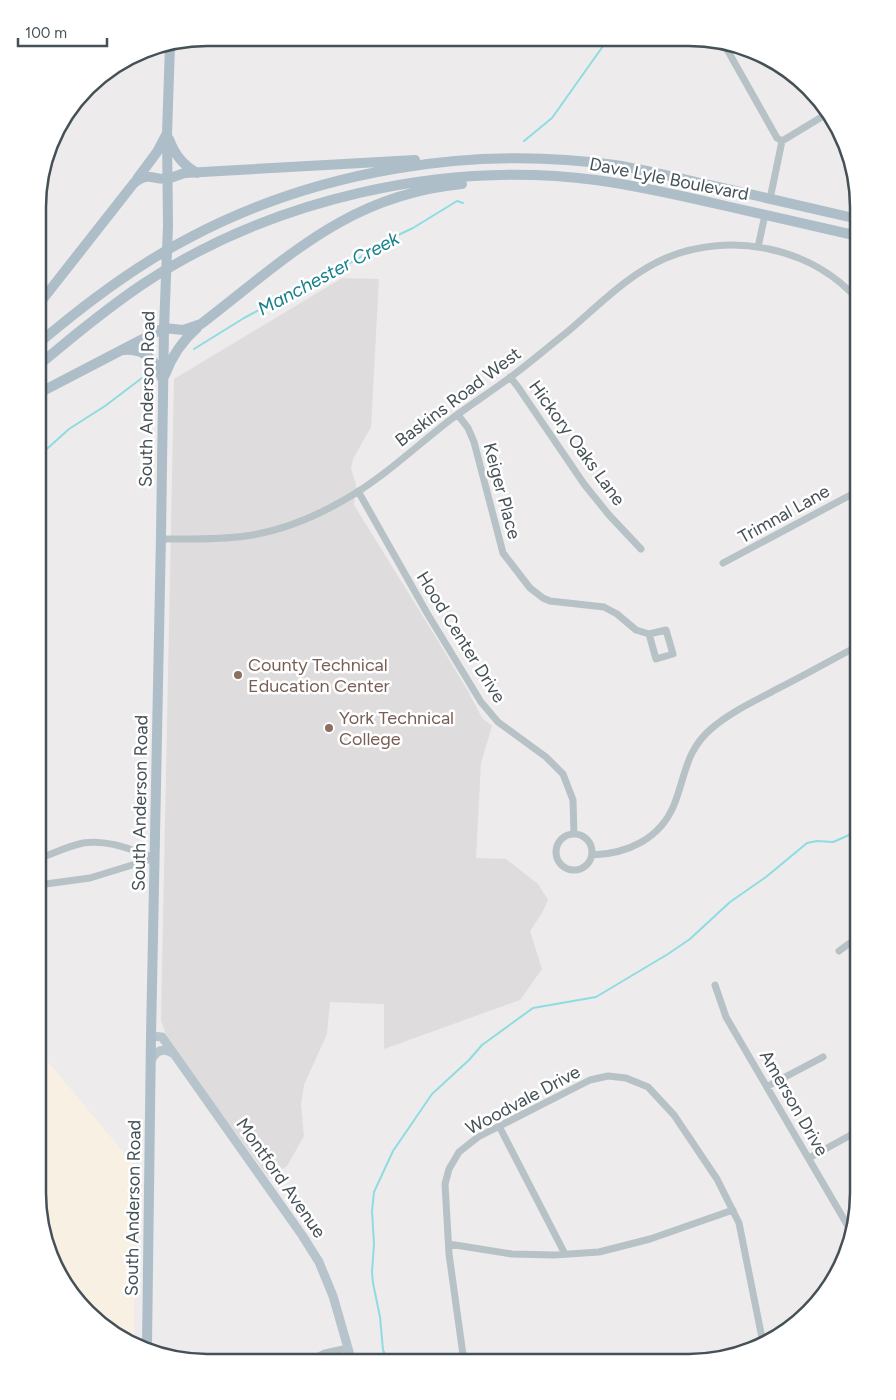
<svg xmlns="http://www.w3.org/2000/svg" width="896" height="1400" viewBox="0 0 896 1400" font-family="Figtree,sans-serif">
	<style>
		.commercial { fill: #f9f0e4 }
		.education { fill: #dfdcdd }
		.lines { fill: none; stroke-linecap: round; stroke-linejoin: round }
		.stream { stroke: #8ddce2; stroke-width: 2 }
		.street { stroke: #b7c2c7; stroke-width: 7 }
		.secondary { stroke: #b8c4cc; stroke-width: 9 }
		.primary { stroke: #adbec8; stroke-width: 10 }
		.education-dot { fill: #8d6e63; stroke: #fff; stroke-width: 2 }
		.labels { text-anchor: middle; stroke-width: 5; stroke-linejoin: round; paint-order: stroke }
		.street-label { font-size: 18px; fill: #455157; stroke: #fff }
		.education-label { font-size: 18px; fill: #785e54; stroke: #fff; text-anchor: start }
		.water-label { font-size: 19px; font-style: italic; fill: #17818a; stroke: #fff }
		.rim { fill: none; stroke: #455157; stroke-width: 2.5 }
	</style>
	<rect width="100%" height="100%" fill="#eeebec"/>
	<!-- commercial -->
	<path class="commercial" d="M38,1050L135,1166L134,1340L104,1328L51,1258L38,1193Z"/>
	<!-- education -->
	<path class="education" d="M342,278L379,279L371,427L353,459L351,469L356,484L354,505L432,631L468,691L482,718L492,726L481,763L476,858L506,859L538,884L548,900L542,913L530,931L542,969L520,1000L384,1049V1004L330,1002L327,1034L304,1085L301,1104L304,1136L287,1166L269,1178L187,1067L166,1035L161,1020L174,379Z"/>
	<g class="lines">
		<!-- stream -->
		<path class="stream" d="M524,141L552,118L608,39
			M194,349L244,318L293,292L308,282L358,259L375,246L413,228L457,201L463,203
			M39,456L69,429L105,406L142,378
			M388,1362L383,1350L380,1317L373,1283L372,1272L374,1244L372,1211L374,1192L393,1151L432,1094L469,1060L482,1045L533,1008L596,997L668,954L690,939L730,902L766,877L807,843L817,841L833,842L847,836L858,828"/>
		<!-- street -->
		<path class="street" d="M724,44L777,138L782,141
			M782,141L825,115
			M770,199L782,141
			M758,247L765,215
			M510,377L518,387L584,484L609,515L641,549
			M458,415L468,428L474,442L503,553L530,588L543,598L550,601L604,607L617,614L636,630L649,634L656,659L673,654L666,630L649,634
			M358,491L427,613L481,702L498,722L546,757L563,774L573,800L574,834
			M161,539C189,539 218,540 246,536C281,531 313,518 344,500C382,479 415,447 450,420C470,405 492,391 512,376C531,362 548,347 566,333C597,307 628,274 666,258C730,231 812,247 858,300
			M723,563L858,491
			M556 852a18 18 0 1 1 36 0a18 18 0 1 1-36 0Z
			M592,855C627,854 660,839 674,805C686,775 685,751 712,728C732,711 755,701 777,689C805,675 831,660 858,646
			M38,859C52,854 68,846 83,843C108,839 132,850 155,858
			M38,885L90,878L155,858
			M839,951L858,937
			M715,985L726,1017L852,1233
			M768,1086L823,1057
			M499,1126L565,1254
			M809,1158L858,1131
			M449,1244L512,1254L554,1255L599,1252L650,1239L733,1210
			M309,1361L325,1353L348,1348
			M464,1362L449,1254L445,1184L449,1169L459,1152L478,1137L590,1080L608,1076L626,1078L648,1087L674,1115L717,1179L739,1223L763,1343"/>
		<!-- secondary -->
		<path class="secondary" d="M151,1036L162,1037L302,1235L319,1262L333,1296L352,1362
			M151,1060C157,1050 163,1047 174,1054"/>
		<!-- primary -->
		<path class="primary" d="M169,139C175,155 183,165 197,173
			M137,179L157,152L166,135
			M39,304L134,183C148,172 151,179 165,179C172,179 179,174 185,173L415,160
			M39,343C86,303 135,266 189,238C317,170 472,145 615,165C646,170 678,178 709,185C759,196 809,208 858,219
			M123,350C143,348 156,359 162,378
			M39,365C72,337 106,309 143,284C272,199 443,160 596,180C640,186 683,196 726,206C770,216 814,226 858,236
			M165,375C172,356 182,341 197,328
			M39,393L164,328L183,330L201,324C287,258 348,195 462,184
			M147,1345L151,1036L161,535L164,328L168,226L167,134L170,45"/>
	</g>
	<!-- markers -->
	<g class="education-dot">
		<circle cx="238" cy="675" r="5"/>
		<circle cx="329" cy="728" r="5"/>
	</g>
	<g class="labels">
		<!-- street labels -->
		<g class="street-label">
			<text transform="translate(669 179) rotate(11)" y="6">Dave Lyle Boulevard</text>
			<text transform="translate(458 397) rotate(-37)" y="6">Baskins Road West</text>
			<text transform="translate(147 399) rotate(-89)" y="6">South Anderson Road</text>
			<text transform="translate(577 443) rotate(54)" y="6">Hickory Oaks Lane</text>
			<text transform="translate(502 491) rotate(75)" y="6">Keiger Place</text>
			<text transform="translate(784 514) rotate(-29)" y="6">Trimnal Lane</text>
			<text transform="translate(461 637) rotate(58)" y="6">Hood Center Drive</text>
			<text transform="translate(140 803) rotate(-89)" y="6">South Anderson Road</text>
			<text transform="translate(523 1100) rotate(-28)" y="6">Woodvale Drive</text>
			<text transform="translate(794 1103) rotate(60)" y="6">Amerson Drive</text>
			<text transform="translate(281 1178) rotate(55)" y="6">Montford Avenue</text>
			<text transform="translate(133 1208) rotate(-89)" y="6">South Anderson Road</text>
		</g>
		<!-- education labels -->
		<g class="education-label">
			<text x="248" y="671">County Technical<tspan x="248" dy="21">Education Center</tspan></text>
			<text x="339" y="724">York Technical<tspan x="339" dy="21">College</tspan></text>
		</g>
		<!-- water labels -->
		<g class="water-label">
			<text transform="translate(328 273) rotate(-28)" y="7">Manchester Creek</text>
		</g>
	</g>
	<!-- crop -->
	<path d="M0 0H896V1400H0ZM207 46H689A161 161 0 0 1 850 207V1193A161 161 0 0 1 689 1354H207A161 161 0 0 1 46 1193V207A161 161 0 0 1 207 46Z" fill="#fff" fill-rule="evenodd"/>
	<path class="rim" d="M207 46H689A161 161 0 0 1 850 207V1193A161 161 0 0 1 689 1354H207A161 161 0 0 1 46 1193V207A161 161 0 0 1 207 46Z"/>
	<!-- scale -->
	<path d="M18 38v8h89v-8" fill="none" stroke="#455157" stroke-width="2.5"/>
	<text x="25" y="38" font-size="15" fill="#455157" stroke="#ffffff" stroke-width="4" paint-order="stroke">100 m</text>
</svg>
